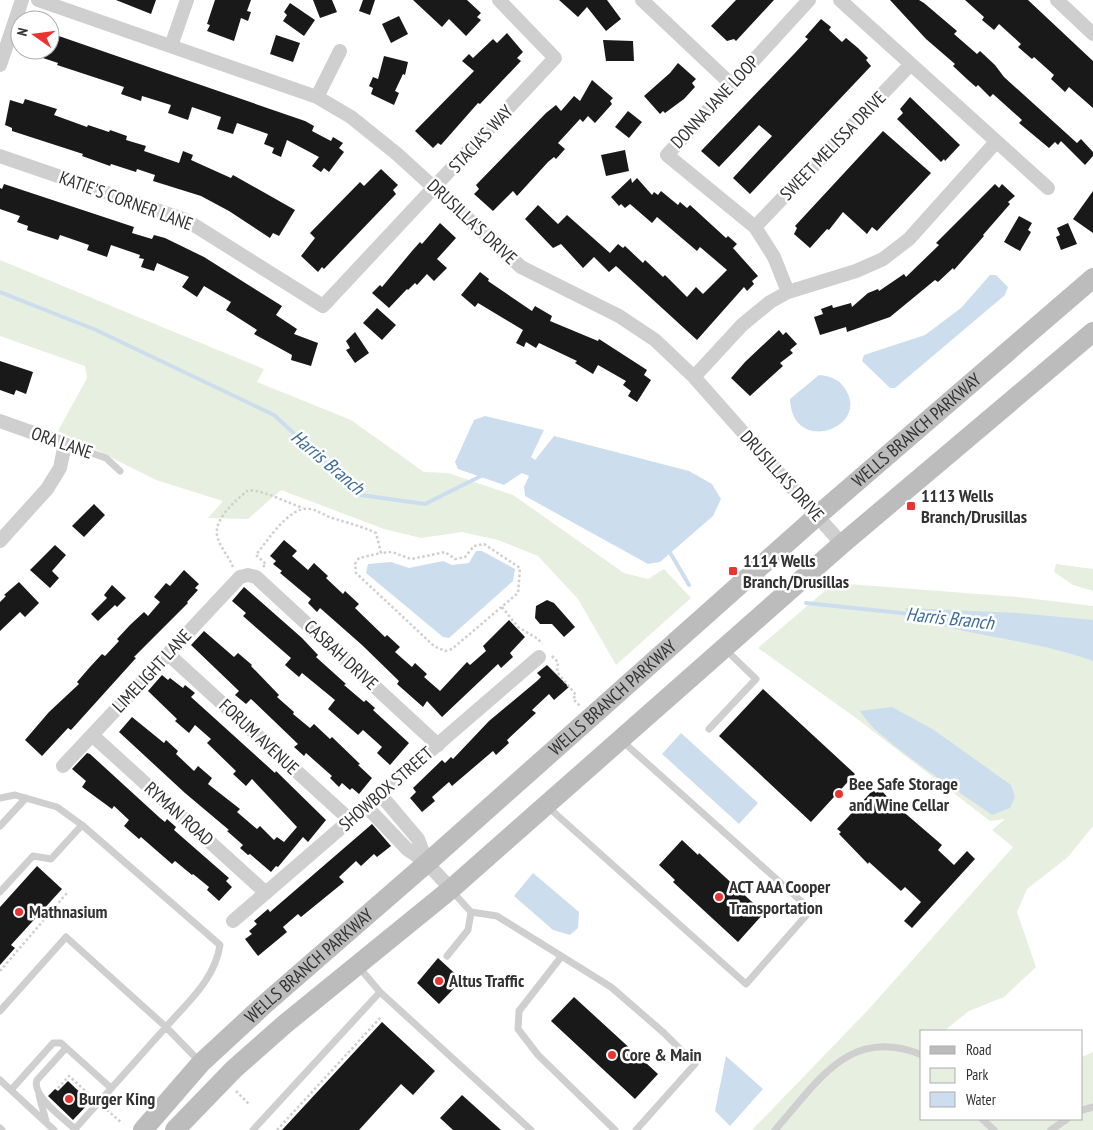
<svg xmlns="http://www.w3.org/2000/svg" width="1093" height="1130" viewBox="0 0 1093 1130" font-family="'PT Sans Narrow',sans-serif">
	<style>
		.green { fill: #e7efe0 }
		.water { fill: #ccdeee }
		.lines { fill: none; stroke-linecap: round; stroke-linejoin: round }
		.stream { stroke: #ccdeee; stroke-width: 4 }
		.building { fill: #191919 }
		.path { stroke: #cfcfcf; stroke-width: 2.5; stroke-dasharray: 2.5 2.5; stroke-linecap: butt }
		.lane { stroke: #cfcfcf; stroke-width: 7 }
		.street { stroke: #cfcfcf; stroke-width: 14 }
		.secondary { stroke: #bcbcbc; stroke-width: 20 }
		.poi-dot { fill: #eb3432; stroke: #fff; stroke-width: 2 }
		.labels { text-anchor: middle; stroke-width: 5; stroke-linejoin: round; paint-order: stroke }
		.street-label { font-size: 18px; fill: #323232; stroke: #fff }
		.poi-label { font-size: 18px; font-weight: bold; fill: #323232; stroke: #fff; text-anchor: start }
		.water-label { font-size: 19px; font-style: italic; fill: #3c6c98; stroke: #fff }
	</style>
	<rect width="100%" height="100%" fill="#fff"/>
	<!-- green -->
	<path class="green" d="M0,260L264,369L257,382L351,420L424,472L448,473L513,495L624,573L648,579L664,569L691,598L616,665L578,599L538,556L498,540L462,532L421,538L384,529L281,490L248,519L208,518L223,501L156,480L58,431L87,378L85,366L0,336Z
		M1056,564L1093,569V591L1073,585L1054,572Z
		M834,583L1018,597L1093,606V826L1068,857L1027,889L1017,912L1036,967L1004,997L969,1011L944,1031H922V1119H1082V1057L1093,1052V1130H752L868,1010L1013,847L992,830L1005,819L990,821L856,718L758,648Z"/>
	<!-- water -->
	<path class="water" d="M990,275H996L1008,287L1005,295L895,388H890L862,361L864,355L925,335L961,308Z
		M819,375C832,376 841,380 847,392C867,429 792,455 790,399Z
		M485,416L544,430L531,457L535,460L554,436L689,471L712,484L721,499L713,516L660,562L648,564L525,496L524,487L529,476L522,473L504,485L458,469L455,462L474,420Z
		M476,551H482L515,569L513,581L449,638L443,637L366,573L368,564L391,562L409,568L443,561L452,565L469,563Z
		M905,608L1018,613L1093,620V661C1033,639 969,637 909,616Z
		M892,707L934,730L1011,785L1015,797L1010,808L992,815C963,794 874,738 860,711Z
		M681,733L758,803L739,824L662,754Z
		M533,873L579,912L578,928L570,935L553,930L514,896Z
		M726,1056L763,1089L730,1126L715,1111Z"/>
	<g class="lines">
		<!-- stream -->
		<path class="stream" d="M0,292L96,330L274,415L361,495L425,504L483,475
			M668,549L689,585
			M806,603L911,614"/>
	</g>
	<!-- building -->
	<path class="building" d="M116,0H156L151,14Z
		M215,0H251L247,11L251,12L248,21L241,18L234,41L207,31L210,25L207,24Z
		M313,0H332L337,12L320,18Z
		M363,0H375L370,15L359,11Z
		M413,0H467L481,13L477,17L481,20L466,36L449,19L442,27Z
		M559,0H607L621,19L606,31L587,7L578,17Z
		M736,0H774L736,41L734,39L727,41L711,26Z
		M890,0H919L924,3L957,31L954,34L977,54L980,51L995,65L1004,77L1077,143L1081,139L1093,152V156L1085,165L1061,141L1058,145L1055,142L1049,148L1019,123L1022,120L993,94L990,97L978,85L976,87L968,80L953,66L955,64L926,39Z
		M965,0H1028L1093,61V108L1069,87L1065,92L1051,79L1054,75L1034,57L1032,59L1018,47L1021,44L999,24L994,30L982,20L984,17Z
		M290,3L315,20L304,36L283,21L287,15L284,12Z
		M399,16L408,34L391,43L382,24Z
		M821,19L831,27L829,30L842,42L846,38L858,48L868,58L866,60L871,66L750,194L733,178L772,136L759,125L719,167L701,151L794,54L808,39L805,37Z
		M50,33L305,121L314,126L312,131L331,141L333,137L343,143L339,148L344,152L329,172L324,168L321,172L312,166L319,157L287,140L281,157L272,153L274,148L264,144L268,134L237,123L233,134L217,129L221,117L192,107L188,120L168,113L171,105L142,96L141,101L121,94L124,87L57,65L58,63L25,52V50H50Z
		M507,33L523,52L517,58L521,61L480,104L478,103L441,145L438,143L433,148L415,131L474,71L462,61L469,54L473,58L493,39L497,43Z
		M276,35L300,43L293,62L270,54Z
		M603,40L633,41L634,61H606Z
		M384,56L408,62L405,75L403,74L395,91L399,93L394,105L371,94L373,88L369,86L373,77L378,79Z
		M678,63L696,79L692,83L695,87L684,99L665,113L663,111L660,114L644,96L670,73Z
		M592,80L613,98L610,101L612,104L595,123L588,116L583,122L580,119L558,143L565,149L556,159L554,157L548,162L517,196L513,191L493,211L474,194L479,189L476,185L546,113L556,105L561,111L574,96L580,101Z
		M910,97L960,145L945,161L944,159L941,162L897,119L903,113L900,109Z
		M25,99L57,109L54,115L87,127L88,125L109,132L110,130L127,136L126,140L146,146L144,151L147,152L179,163L183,151L193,155L191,160L231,178L233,175L295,210L279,236L273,233L270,238L229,211L201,196L153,181L155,175L137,169L136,172L111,164L110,166L82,156L83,154L12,131V128L5,125L10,100L23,104Z
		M628,111L642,122L629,138L615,127Z
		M883,131L931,173L877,231L872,227L867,234L843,212L829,230L827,229L810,248L794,234L797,228L795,226Z
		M625,150L629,171L606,176L601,155Z
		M381,169L398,185L393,190L396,194L324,269L322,267L318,272L301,256L315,238L310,233L360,182L364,186Z
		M631,178L632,183L637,178L652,195L654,192L658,195L661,191L678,205L680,202L687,208L690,205L726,238L728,236L737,244L733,248L758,276L752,281L754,284L747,291L744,287L697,340L616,266L609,272L594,257L583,268L561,244L553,248L525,219L538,205L558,224L567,215L610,253L618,244L623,248L625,246L643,263L645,260L663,277L665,275L687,297L696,287L703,294L727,270L700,247L697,251L657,217L652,223L630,204L625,208L621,204L619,206L611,197Z
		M4,184L134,227L132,233L152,239L154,235L165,238L204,257L282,306L276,315L297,329L294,334L318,343L311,366L291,360L292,355L254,334L257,330L226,310L231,302L204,286L197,297L182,287L189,277L157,263L154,271L141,267L144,259L139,258L140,255L111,245L107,257L87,250L89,245L60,235L58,240L27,230L28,226L17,222L20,216L0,209V188L2,189Z
		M995,184L999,188L1002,184L1015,196L1008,202L1010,204L983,235L984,236L954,270L953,268L938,282L935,280L890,317L847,332L846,327L820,335L814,317L823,314L821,309L832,305L833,308L851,303L852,307L868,293L878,289L879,291L904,274L906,277L939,245L936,243Z
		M1093,191V233L1073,219Z
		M1019,216L1032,223L1028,230L1031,232L1020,251L1004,242Z
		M440,223L456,238L437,259L447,268L434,281L427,274L417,285L415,283L408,290L407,289L389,308L372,293L380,285L382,287L412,251L420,242L422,244Z
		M1068,223L1077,244L1061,250L1056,237L1060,235L1057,228Z
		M480,272L489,279L488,281L532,311L535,306L552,316L550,321L598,341L599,339L647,370L644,375L651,380L637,402L628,396L631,391L623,385L626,381L598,365L593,374L575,363L577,361L539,343L536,348L526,342L524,347L516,343L523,330L478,303L475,307L461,295Z
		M377,308L396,325L382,340L363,323Z
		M779,330L783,335L786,332L797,344L790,350L793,353L780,363L783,366L750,396L731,378L745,362Z
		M355,332L369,353L355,363L346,350L350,348L346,341Z
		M0,361L33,372L26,394L16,390L14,395L0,390Z
		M94,504L105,515L84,537L72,526Z
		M284,540L297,551L292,556L308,570L314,563L328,576L326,578L343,594L345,591L359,604L355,608L385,637L387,635L400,647L395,652L412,667L415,663L427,674L424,677L440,691L467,662L470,665L486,651L483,646L509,620L525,637L510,653L513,657L501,668L498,664L442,717L427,701L423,707L397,684L399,681L362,645L320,608L317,612L308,603L311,599L280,573L282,571L273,564L276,561L270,556Z
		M55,545L66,555L52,571L59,578L50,588L30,570Z
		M184,570L199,584L195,588L198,590L187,602L188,603L134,657L136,658L71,730L68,728L42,756L25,740L49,712L79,684L77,682L90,667L102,654L105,656L119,641L117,639L130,625L144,612L148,616L160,602L154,597L166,583L170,586Z
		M19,582L39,603L25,617L20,612L0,631V602L6,596L4,595Z
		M112,585L126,598L117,607L115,605L98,621L91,614L107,598L104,595Z
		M244,587L302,638L318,655L316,657L346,684L344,685L364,702L366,700L375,708L373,710L409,743L390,765L377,753L382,747L363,730L358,735L328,709L335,700L302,673L299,677L285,665L291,658L243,616L246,613L232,601Z
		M547,600L554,603L575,627L564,637L552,624H540L535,618L536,606Z
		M204,631L234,657L238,653L252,665L251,666L279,695L277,697L294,712L293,714L310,728L314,724L330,739L332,737L360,764L358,765L372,778L359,794L352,788L350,790L342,783L339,787L330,778L332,776L306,753L304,756L294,747L298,744L251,699L246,704L235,695L239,691L191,645Z
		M547,665L569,687L554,700L549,694L532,710L536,713L507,740L509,743L496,755L493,751L452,786L449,782L432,797L435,801L422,812L410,798L416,792L413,788L442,760L445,763L451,757L453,759L489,721L537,681L541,677L537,673Z
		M162,675L168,680L170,678L183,688L185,685L195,693L191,697L275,773L276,771L326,820L308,842L303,837L278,867L276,866L271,872L250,854L248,855L240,848L243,845L227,831L229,830L185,793L119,732L132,717L164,743L166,740L178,751L176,754L194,771L198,766L212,778L208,784L240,809L237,812L257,829L260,826L274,840L277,837L284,842L297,827L252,779L246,786L233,774L236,771L207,743L211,739L195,725L189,733L175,721L177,719L148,691Z
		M763,689L855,774L811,822L719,736Z
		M87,753L90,754L160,818L165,822L167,819L176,827L174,830L229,878L226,881L232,887L219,901L207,890L209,887L193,874L192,875L175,861L172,864L141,837L139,839L124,826L129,820L114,806L112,809L82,787L86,781L72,769Z
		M880,789L892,802L942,845L938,850L954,865L967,851L975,859L912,928L904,921L921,902L905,887L901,891L869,862L868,864L839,834L841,832L837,829L873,790L876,793Z
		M372,824L391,846L377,857L374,854L361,866L356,861L339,877L344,882L301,917L298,914L283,927L287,932L258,956L245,939L252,934L249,931L257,924L254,921L268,909L270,912Z
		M682,840L698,855L699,853L764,913L738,942L673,882L675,880L659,865Z
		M37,866L62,889L11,945L15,948L0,965V907Z
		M438,958L462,980L439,1004L417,983Z
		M574,997L658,1074L635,1099L551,1021Z
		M382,1022L435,1071L413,1095L401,1084L359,1130H282Z
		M68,1081L90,1102L73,1120L48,1096L55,1089L58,1091Z
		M462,1095L501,1130H453L440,1118Z"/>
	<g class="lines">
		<!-- path -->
		<path class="path" d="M233,567C229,557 221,548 218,539C211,521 235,501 247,491C257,487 290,504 303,508
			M263,567L266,564L256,555C267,541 290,505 310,509C318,510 325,516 332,518C348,523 361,526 376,533L381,553L359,558L355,564L356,573L434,646L445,651L452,649L518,593L520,568L484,544L474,546L465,557L455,559L445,552L411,559L392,552L381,553
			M502,607L518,627L538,639L542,644
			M552,656L558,662L557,672L576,695L573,699L580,706
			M0,971L67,893
			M58,1088L69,1076L93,1098
			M236,1091L249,1104
			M107,1110L122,1123
			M277,1130L381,1017"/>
		<!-- lane -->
		<path class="lane" d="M65,444L106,458L120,471
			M709,729L756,679L726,650
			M0,798L15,795L57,807L82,825L220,945C215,979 188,1002 166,1027L66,937L0,1011
			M548,807L746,984L811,910L621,740
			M0,826L26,798
			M451,890L471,912L497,916L611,987L664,1033L695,1064L636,1130
			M0,892L33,856L51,859L82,825
			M447,956L468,930L471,912
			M561,957L519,1011L518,1029L538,1055L615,1130
			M358,966L380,992L531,1130
			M66,1048L37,1080C31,1095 64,1119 75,1129
			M0,1080L54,1130
			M11,1090L53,1043H61L111,1088
			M39,1095L46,1121
			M1082,1110L1093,1107
			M982,1119L994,1130
			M0,1128L2,1130
			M74,1130L166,1027L199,1061
			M253,1130L380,992
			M775,1130C818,1082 849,1025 922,1055
			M1051,1130L1067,1119"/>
		<!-- street -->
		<path class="street" d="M38,0L317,97L351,117L397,154L521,267L619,316L655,340L694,377L842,544
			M642,0L732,85
			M840,0L1048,188
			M1057,0L1093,34
			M171,46L187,0
			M0,65L22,0
			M317,97L340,51
			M0,156L186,220L323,306L555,58L499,0
			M755,227L911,64
			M788,292L774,257L755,227L667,155L809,0
			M694,377L742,325L770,302L788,292L856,271L883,259L909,239L996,142
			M0,421L65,444L60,468L47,489L0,541
			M168,654L350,820
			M92,735L266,893
			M63,766L240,577L248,575L256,577L438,745
			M380,794L418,839L427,863
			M366,806L407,849L427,863L451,889
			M233,921L539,657"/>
		<!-- secondary -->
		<g class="secondary">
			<path id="s1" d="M143,1130L201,1063L266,1003L427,863L817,516L1093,278"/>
			<path d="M175,1130L234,1069L285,1024L451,889L842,544L1093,332"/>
		</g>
	</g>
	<!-- markers -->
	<g class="poi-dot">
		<rect x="906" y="501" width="10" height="10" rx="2.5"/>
		<rect x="728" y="566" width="10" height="10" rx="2.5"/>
		<circle cx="839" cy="794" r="5"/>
		<circle cx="719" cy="897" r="5"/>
		<circle cx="19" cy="912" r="5"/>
		<circle cx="439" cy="981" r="5"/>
		<circle cx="612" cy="1055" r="5"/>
		<circle cx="69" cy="1099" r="5"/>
	</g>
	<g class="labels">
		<!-- street labels -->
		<g class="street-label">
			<text transform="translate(715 102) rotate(-47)" y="6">DONNA JANE LOOP</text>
			<text transform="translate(481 139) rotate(-47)" y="6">STACIA'S WAY</text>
			<text transform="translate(833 146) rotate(-46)" y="6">SWEET MELISSA DRIVE</text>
			<text transform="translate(126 201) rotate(20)" y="6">KATIE'S CORNER LANE</text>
			<text transform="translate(472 222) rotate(43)" y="6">DRUSILLA'S DRIVE</text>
			<text dy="6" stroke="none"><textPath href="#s1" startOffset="1044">WELLS BRANCH PARKWAY</textPath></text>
			<text transform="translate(62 443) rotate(19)" y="6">ORA LANE</text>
			<text transform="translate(782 476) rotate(48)" y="6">DRUSILLA'S DRIVE</text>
			<text transform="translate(341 655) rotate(43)" y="6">CASBAH DRIVE</text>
			<text transform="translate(152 671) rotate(-47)" y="6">LIMELIGHT LANE</text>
			<text dy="6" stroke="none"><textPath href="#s1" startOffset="639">WELLS BRANCH PARKWAY</textPath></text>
			<text transform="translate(259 737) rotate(43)" y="6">FORUM AVENUE</text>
			<text transform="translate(386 789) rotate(-41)" y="6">SHOWBOX STREET</text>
			<text transform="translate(179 814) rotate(42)" y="6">RYMAN ROAD</text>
			<text dy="6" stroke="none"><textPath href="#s1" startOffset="234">WELLS BRANCH PARKWAY</textPath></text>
		</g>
		<!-- poi labels -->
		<g class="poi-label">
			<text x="921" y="502">1113 Wells<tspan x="921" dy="21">Branch/Drusillas</tspan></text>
			<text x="743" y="567">1114 Wells<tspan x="743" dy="21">Branch/Drusillas</tspan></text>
			<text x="849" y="790">Bee Safe Storage<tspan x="849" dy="21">and Wine Cellar</tspan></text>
			<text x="729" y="893">ACT AAA Cooper<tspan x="729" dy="21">Transportation</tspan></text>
			<text x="29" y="918">Mathnasium</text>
			<text x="449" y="987">Altus Traffic</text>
			<text x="622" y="1061">Core &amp; Main</text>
			<text x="79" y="1105">Burger King</text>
		</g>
		<!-- water labels -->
		<g class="water-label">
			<text transform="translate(328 462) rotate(40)" y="7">Harris Branch</text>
			<text transform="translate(950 618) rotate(6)" y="7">Harris Branch</text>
		</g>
	</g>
	<!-- legend -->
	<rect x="920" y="1030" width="162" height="90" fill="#ffffff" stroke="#adadad"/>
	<rect x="930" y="1046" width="25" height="8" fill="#bcbcbc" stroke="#adadad"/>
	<text x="966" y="1055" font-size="15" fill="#323232">Road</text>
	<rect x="930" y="1068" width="25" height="15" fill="#e7efe0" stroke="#adadad"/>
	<text x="966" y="1080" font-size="15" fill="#323232">Park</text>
	<rect x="930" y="1092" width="25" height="15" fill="#ccdeee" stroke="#adadad"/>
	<text x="966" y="1105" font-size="15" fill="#323232">Water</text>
	<!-- north arrow -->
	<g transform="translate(35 35) rotate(284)"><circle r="24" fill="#ffffff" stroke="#adadad"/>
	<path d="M0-4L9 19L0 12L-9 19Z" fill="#eb3432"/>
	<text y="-8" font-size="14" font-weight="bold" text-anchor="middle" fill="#323232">N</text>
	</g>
</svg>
